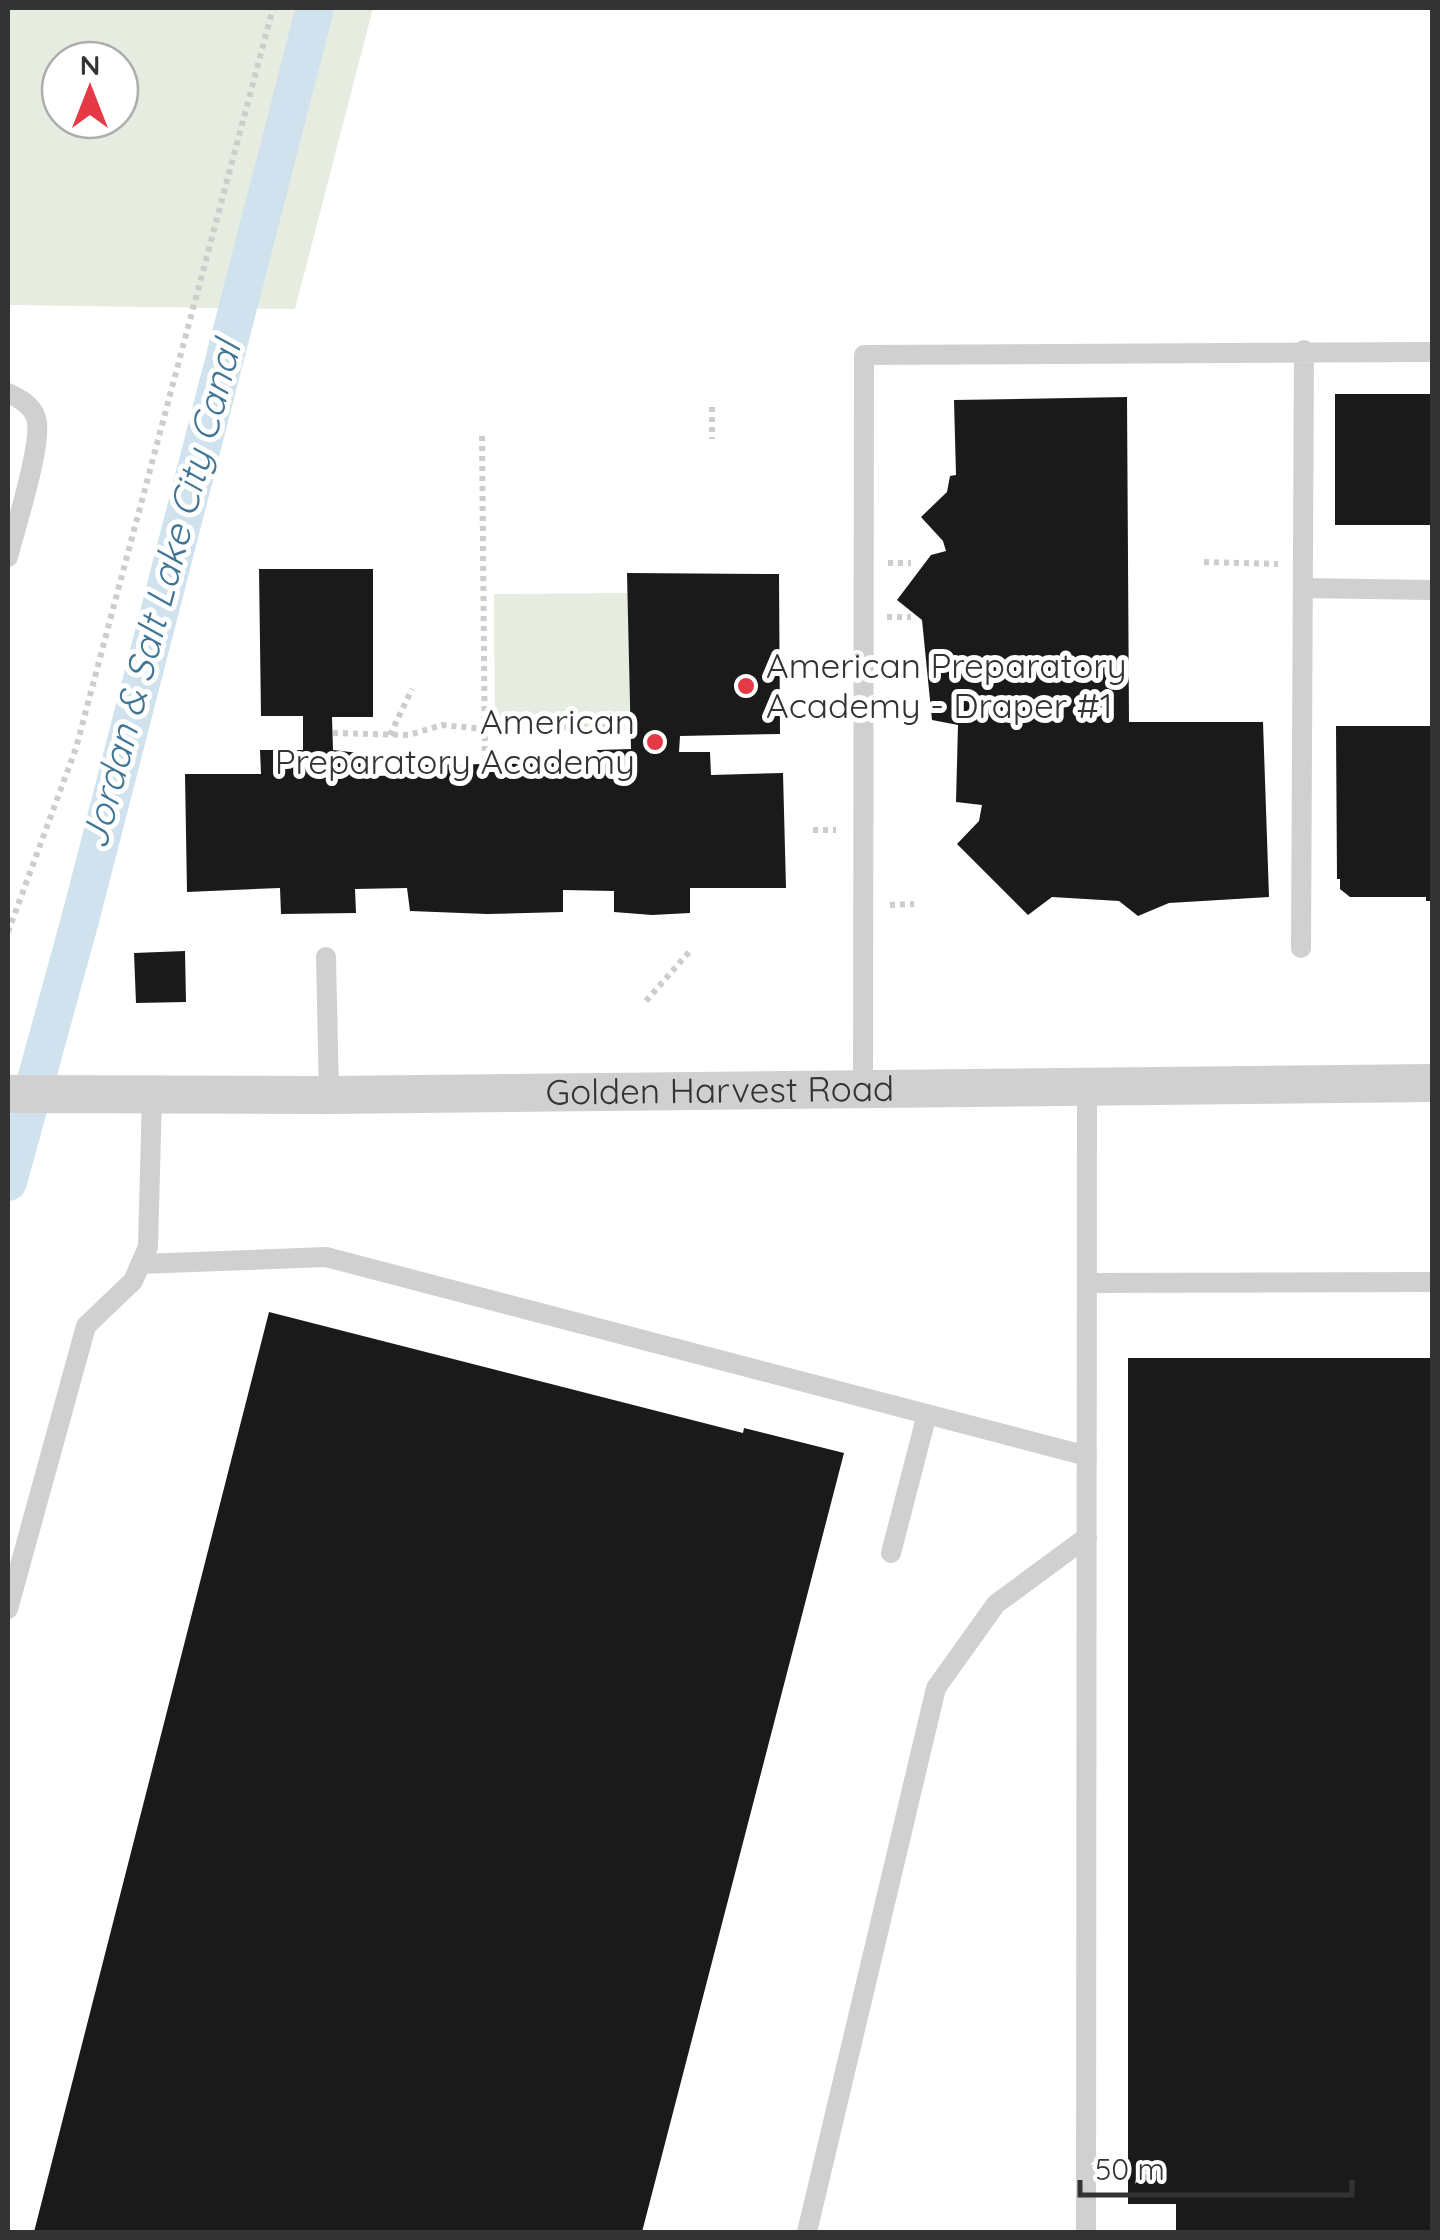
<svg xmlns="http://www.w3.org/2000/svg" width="1440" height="2240" viewBox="0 0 1440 2240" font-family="Quicksand,sans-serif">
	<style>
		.green { fill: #e6ecdf; fill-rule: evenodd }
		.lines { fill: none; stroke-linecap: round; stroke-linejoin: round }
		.canal { stroke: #cfe2ee; stroke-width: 38 }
		.building { fill: #1a1a1a }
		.path { stroke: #cdcdcd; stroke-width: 6; stroke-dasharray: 5 5; stroke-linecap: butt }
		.lane { stroke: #d0d0d0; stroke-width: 20 }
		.street { stroke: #d0d0d0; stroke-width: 38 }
		.poi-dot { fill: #e63946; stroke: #fff; stroke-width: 4 }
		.labels { text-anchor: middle; stroke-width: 10; stroke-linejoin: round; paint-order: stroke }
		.poi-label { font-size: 35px; fill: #333; stroke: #fff; text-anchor: start }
		.street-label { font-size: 35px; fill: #333; stroke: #fff }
		.water-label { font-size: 38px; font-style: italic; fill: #3f7597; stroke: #fff }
	</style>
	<rect width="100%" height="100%" fill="#fff"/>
	<!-- green -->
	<path class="green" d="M8,8H373L295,309L8,305ZM60,60H120V120H60Z
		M628,593L630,727L495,728L494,594Z"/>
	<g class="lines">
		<!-- canal -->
		<path class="canal" d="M8,1182L80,920L315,8"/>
	</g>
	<!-- building -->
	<path class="building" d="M1335,394H1432V525H1335Z
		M1127,397L1129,722H1263L1269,897L1169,903L1138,916L1119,901L1052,897L1028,915L957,844L979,821L982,805L956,802L958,725L932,720L922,620L897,600L931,555L946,551L943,541L921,517L947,492L950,476L956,475L954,400Z
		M259,569H373V717H332L333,750L376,755V776L407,775L409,765L567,763L564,773H595L597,750L631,749L627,573L779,574L780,734L680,736L679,752H710L711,775L783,773L786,888H690V913L652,915L614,912V891L563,890V912L487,914L410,911L407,888L355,889L356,913L281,914L280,888L187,892L185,774H261L260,750H303V716H261Z
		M1336,726H1432V901H1426V897H1350L1340,889V879H1337Z
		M185,951L186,1002L136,1003L134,953Z
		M269,1312L743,1433L744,1428L844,1453L642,2232H34Z
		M1128,1358H1432V2232H1176V2204H1128Z"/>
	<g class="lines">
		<!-- path -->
		<path class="path" d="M712,407V439
			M482,436L485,766
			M1204,562L1278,564
			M888,563H911
			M887,617H911
			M333,733L409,735L442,725L484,729L630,727
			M390,735L412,689
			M813,830H836
			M890,905L914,904
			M8,932L76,748L273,8
			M646,1001L689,952"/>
		<!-- lane -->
		<path class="lane" d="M8,393C19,398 32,405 36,418C44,440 15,529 8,557
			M1303,588L1432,590
			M1301,948L1304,350
			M326,957L329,1095
			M863,1088L864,355L1432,352
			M140,1264L326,1257L1087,1456
			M1087,1283L1432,1282
			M891,1553L927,1414
			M8,1609L86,1326L133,1281L148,1247L152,1095
			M807,2232L936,1688L996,1604L1087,1537
			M1086,2232L1087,1086"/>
		<!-- street -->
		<path class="street" id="s1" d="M8,1094L329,1095L1432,1083"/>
	</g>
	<!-- markers -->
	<g class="poi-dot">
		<circle cx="746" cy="686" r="10"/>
		<circle cx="655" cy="742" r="10"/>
	</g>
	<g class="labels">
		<!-- poi labels -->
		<g class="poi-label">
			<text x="766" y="678">American Preparatory<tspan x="766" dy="40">Academy - Draper #1</tspan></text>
			<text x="635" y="734" text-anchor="end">American<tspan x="635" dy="40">Preparatory Academy</tspan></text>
		</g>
		<!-- street labels -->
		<g class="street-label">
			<text dy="12" stroke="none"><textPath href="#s1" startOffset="712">Golden Harvest Road</textPath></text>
		</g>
		<!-- water labels -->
		<g class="water-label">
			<text transform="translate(161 595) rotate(-75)" y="13">Jordan &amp; Salt Lake City Canal</text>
		</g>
	</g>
	<!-- border -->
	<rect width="1440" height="2240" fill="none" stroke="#333333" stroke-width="20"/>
	<!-- north arrow -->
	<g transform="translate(90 90)"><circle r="48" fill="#ffffff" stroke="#adadad" stroke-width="2.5"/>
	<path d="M0-8L18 38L0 25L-18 38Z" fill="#e63946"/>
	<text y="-15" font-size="28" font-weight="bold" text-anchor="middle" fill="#333333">N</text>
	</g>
	<!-- scale -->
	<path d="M1080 2180v15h272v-15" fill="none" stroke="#333333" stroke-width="5"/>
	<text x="1095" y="2180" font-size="30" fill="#333333" stroke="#ffffff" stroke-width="8" paint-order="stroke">50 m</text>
</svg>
